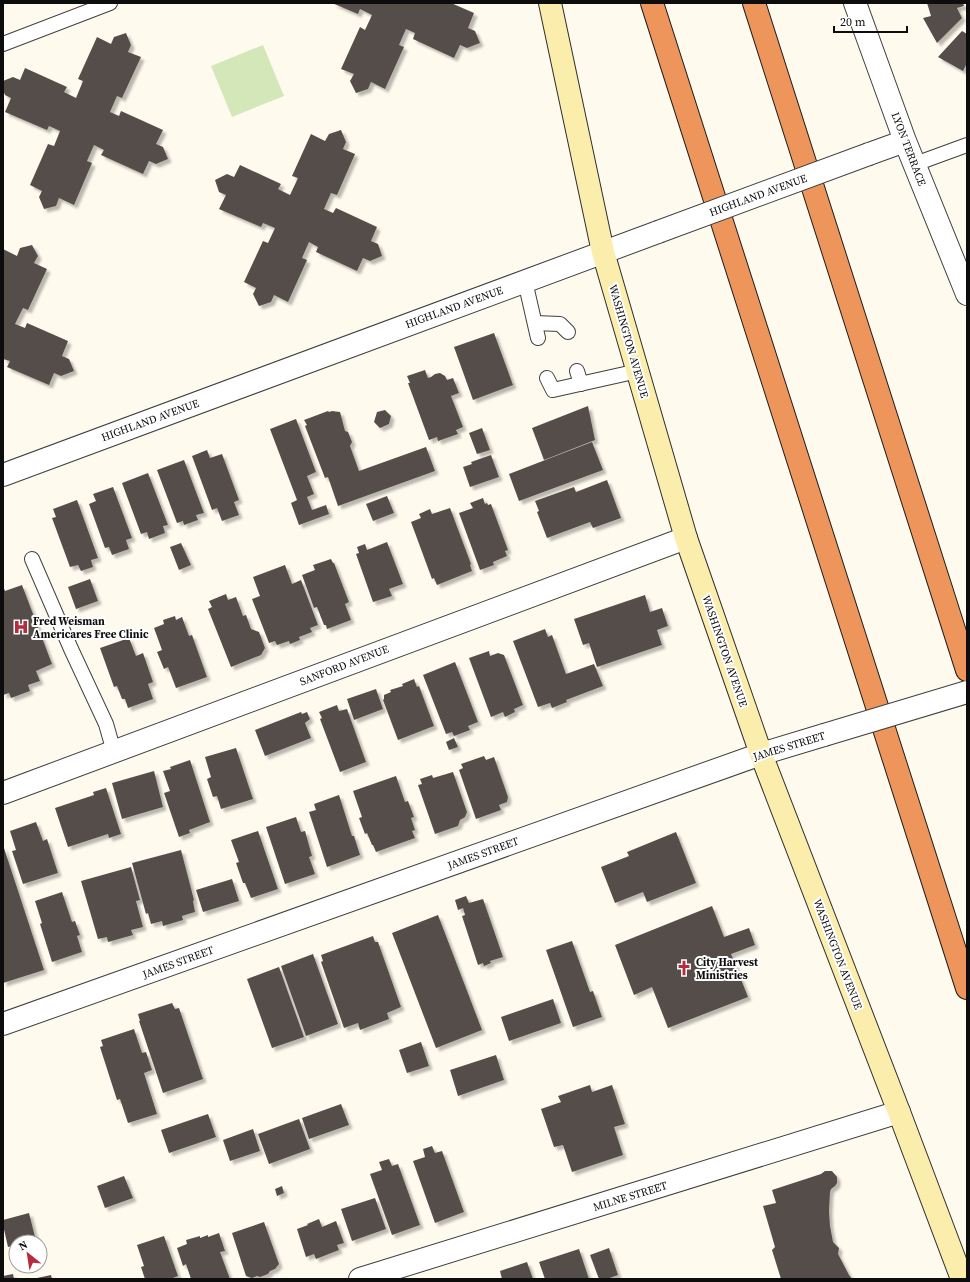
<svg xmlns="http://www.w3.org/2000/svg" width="970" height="1282" viewBox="0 0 970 1282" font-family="'Source Serif 4',serif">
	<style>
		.green { fill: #d4e7b9 }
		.building { fill: #554e4a; filter: url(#shadow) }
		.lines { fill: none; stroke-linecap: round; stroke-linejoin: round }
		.service-casing { stroke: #404040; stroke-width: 16 }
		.minor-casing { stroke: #404040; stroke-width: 24 }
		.tertiary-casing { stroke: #404040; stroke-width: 24 }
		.secondary-casing { stroke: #2f2f2f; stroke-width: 24 }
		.motorway-casing { stroke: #1e1e1e; stroke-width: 24 }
		.service { stroke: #fff; stroke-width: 14 }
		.minor { stroke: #fff; stroke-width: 22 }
		.tertiary { stroke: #fff; stroke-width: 22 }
		.secondary { stroke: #fbedac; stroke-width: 22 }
		.motorway { stroke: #ee955c; stroke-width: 22 }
		.minor-bridge-casing { stroke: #404040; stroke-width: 24; stroke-linecap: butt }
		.tertiary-bridge-casing { stroke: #404040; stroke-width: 24; stroke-linecap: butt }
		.minor-bridge { stroke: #fff; stroke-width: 22 }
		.tertiary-bridge { stroke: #fff; stroke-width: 22 }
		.labels { text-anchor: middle; stroke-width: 4; stroke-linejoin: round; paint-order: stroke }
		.street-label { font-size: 11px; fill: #0d0d0d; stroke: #fff }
		.poi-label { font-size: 11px; font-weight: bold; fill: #0d0d0d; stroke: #fff; text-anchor: start }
	</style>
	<defs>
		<filter id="shadow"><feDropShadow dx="3.5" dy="3.5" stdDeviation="1" flood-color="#0004"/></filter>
	</defs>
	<rect width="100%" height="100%" fill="#fefaee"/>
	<!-- green -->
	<path class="green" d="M263,45L284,96L232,117L211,66Z"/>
	<!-- building -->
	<path class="building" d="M332,3H451L474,13L468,28L475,31L480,43L467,48L460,45L454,58L413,39L415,33L406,29L399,45L404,47L385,89L371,82L368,89L356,93L350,81L354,74L341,69L360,27L365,30L372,15L360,9L358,14Z
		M927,3H963L964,6L957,8L962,18L937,43L923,18L931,16Z
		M962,31L967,34V65H966L963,71L938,57Z
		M126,33L131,45L128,52L141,57L122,98L117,96L110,112L119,116L121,111L163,130L156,144L163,147L168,159L156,164L149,161L143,174L101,155L104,150L94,145L87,161L92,163L74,205L59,198L56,206L44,209L39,197L42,191L30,185L48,144L54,146L60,131L49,126L47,130L5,112L11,98L5,95L3,90V81L13,77L20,80L25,68L67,87L64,92L76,98L83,81L78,79L97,37L111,44L114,37Z
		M341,130L346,142L343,149L355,154L337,195L331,193L324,209L333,213L336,208L377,227L371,241L378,244L382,256L370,261L363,258L357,271L316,252L318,247L309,242L302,258L307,260L288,302L274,295L271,302L259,306L253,294L256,288L244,282L263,241L268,243L275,228L263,223L261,227L219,209L226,195L219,192L215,180L227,174L234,177L240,165L281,184L278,189L290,195L298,178L292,176L311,134L325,141L329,134Z
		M32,245L38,256L34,263L47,269L28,310L23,308L15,324L25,328L27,323L68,341L62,356L69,359L74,371L61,376L54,373L49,385L7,367L10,361L3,359V249L17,256L20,248Z
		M494,333L513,385L473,400L454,347Z
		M425,370L428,378L431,377L435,374L440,373L445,376L447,380L453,378L459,393L451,396L463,427L456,430L458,434L438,441L437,437L429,440L408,383H410L407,376Z
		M588,406L595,440L544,460L532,428Z
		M385,410L391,416L389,424L380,428L374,422L377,412Z
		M328,411L329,412L332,411L340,412L345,431L348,432L352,442L350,446L359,471L426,447L435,471L338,506L328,477L325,478L305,426L307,425L304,420Z
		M296,419L316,472L307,476L314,494L307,497L312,510L326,505L329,514L299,525L291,503L297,500L270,429Z
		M482,428L490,450L477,454L469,433Z
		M592,442L603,470L519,501L509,474Z
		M207,450L210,458L222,454L239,500L234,502L239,515L222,521L217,508L212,510L192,456Z
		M491,455L499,477L470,487L463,467L472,464L471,462Z
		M184,460L204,513L196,515L198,520L184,525L183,521L177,523L157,470Z
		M148,473L168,525L163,526L165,533L149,539L147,532L141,534L122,483Z
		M607,480L621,518L593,528L590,522L547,538L537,512L539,511L535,501L574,487L576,492Z
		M113,487L132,538L126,540L129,549L112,555L109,547L105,548L89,504L96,501L93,494Z
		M387,496L394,513L373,521L366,504Z
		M483,498L485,504L487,503L488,505L491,504L508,550L505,551L507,556L493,562L494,565L480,570L459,513L473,508L470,503Z
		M77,500L98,558L91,560L93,567L81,571L78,565L70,567L52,518L56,517L53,509Z
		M450,508L471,564L470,565L472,571L437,585L434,578L432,579L411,522L421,518L419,514L430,509L432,514Z
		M387,542L403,584L389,589L392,596L373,602L356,554L359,553L357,547L365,544L367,550Z
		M181,543L191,565L179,570L170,547Z
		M331,559L333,563H334L349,602L345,604L351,620L327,629L326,625H324L317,607L314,608L302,575L315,570L313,565Z
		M285,565L292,584L301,580L318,625L310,628L312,632L299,637L300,640L290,644L289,641L277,645L275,641L269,643L252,599L260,596L253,577Z
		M90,579L98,601L76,609L68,587Z
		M22,585L52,664L36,671L40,681L28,685L30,691L11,698L9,693L3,695V586L5,591Z
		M226,594L228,600L236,597L243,616L246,615L251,629L259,632L265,648L261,655L231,667L208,609L212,607L209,601Z
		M645,595L650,612L662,608L668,626L657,630L662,645L597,667L589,643L583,645L574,619Z
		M175,616L176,620L182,617L189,636L192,635L207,677L176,688L168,667L164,669L157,652L162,650L154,628L164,624L163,620Z
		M545,629L548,637L552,635L566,674L594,664L603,686L566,700L567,702L552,708L550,703L538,707L513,641Z
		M129,638L136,656L143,653L153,682L148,684L153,699L128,708L125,699H122L117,686L114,687L100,648Z
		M489,651L490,656L498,653L504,655L523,705L514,709L515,712L505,717L503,712L491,717L469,658Z
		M455,662L478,722L468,726L470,730L454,736L452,732L446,734L423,675Z
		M414,679L417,687L419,686L434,726L398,740L383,700L384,699V695L391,692L390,690L403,686L402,684Z
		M376,689L383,709L354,720L347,699Z
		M337,705L339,711L347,709L366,762L340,772L320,719L322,718L319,712Z
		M301,712L302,714L307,712L310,719L305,723L311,738L265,756L255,730Z
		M454,738L458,747L449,750L446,742Z
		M236,748L253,799L221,809L217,796L213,797L207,779L211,777L205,757Z
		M484,756L486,760L494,757L508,797L507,802L499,805L501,810L476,819L459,770L463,768L461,764Z
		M190,760L210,822L189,830L190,833L179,837L164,793L170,791L163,771L171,769L170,767Z
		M154,771L163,807L122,819L112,783Z
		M453,772L467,812L465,817L460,820L458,826L435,834L418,785L422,784L420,779L432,775L433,778Z
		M396,776L405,802L408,801L414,817L411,818L415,830L412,831L415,838L376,852L373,845H372L367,833L365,834L359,818L362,817L353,791Z
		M106,788L121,834L109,838L108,834L68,847L55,808L94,795L93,792Z
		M339,795L352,836H354L360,855L327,867L309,812L316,810L314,804Z
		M296,817L301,832L305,831L312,856L309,857L315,874L285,884L266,827Z
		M36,822L43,841L47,839L58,873L23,884L12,851L16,850L10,831Z
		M258,831L278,889L251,898L245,883H243L236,863L239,862L231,840Z
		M676,832L696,883L647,902L643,892L615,903L601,867L629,856L627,852Z
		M3,845L44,970L3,983Z
		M181,850L194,900L193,901L195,912L182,916L183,920L163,926L162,921L151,924L148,913L146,914L132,863Z
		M131,867L140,900L136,901L143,927L131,930L133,935L108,942L107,937L98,939L81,881Z
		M232,879L239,901L203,912L196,890Z
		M62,892L72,922L75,921L80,935L77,936L82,952L52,962L40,924L42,923L35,901Z
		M466,896L469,903L483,899L503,957L490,961L491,963L484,966L483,963L478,965L462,916L465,915L463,908L458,910L455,900Z
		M712,906L724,937L749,928L755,945L731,954L748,997L668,1028L652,987L634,995L615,945Z
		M438,915L482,1030L436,1048L392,933Z
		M373,936L375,942H378L401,1007L387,1013L389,1019L360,1030L358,1023L344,1028L321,962L323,961L321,955Z
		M572,941L590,992L593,991L602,1017L573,1027L546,950Z
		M313,954L338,1024L306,1036L281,966Z
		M279,967L304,1037L272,1048L247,979Z
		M553,999L561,1023L509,1041L501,1017Z
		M172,1003L175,1009L179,1008L203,1079L163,1093L139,1021H140L138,1014Z
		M134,1029L142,1053L146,1052L152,1070L144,1073L157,1114L128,1123L120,1099L117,1100L100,1047L103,1046L101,1040Z
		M421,1042L429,1066L407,1073L399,1050Z
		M496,1055L504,1080L458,1096L450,1070Z
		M590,1085L592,1092L612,1085L625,1124L614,1127L623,1155L572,1172L563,1145L554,1147L541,1109L561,1102L558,1096Z
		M341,1104L349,1125L309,1139L302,1118Z
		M208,1114L216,1137L169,1153L161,1130Z
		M299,1119L310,1149L269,1164L258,1134Z
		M253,1129L260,1151L230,1161L223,1140Z
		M432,1146L435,1153L442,1151L464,1212L435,1223L413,1161L425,1157L423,1149Z
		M389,1159L392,1166L398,1164L420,1225L392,1235L370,1174L382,1170L379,1162Z
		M825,1171H832L837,1177V1183L835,1186L831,1189L830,1192L829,1211L830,1226L833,1242L839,1248L838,1254L849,1275L852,1279H781L772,1250L775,1247L763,1206L776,1203L772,1190L821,1174Z
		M124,1176L133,1198L105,1208L97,1186Z
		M282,1186L284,1193L277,1196L275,1189Z
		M375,1198L386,1229L352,1241L341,1209Z
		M29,1213L36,1241L16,1242V1245L8,1247L3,1225V1220Z
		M319,1219L322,1227L336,1221L344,1243L337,1245L339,1250L316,1259L314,1254L306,1257L297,1229L308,1225L307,1224Z
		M264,1222L279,1264L275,1269L270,1271L268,1274L260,1277L257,1276L252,1278L246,1276L232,1233Z
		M219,1233L225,1251L220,1252L230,1279H191L186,1264L183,1266L177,1248L187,1244L186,1240L200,1236V1238L208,1235V1237Z
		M164,1236L178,1276L173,1278L174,1279H145L141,1267L144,1266L137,1245Z
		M609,1248L618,1275L607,1279H599L590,1255Z
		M579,1249L589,1279H545L539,1262Z
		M527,1262L533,1279H502L500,1271Z
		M13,1274L14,1279H3V1276Z
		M51,1275L52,1279H37V1278Z"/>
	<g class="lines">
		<!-- service casing -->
		<g class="service-casing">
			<path id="service" d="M3,44L110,3
				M915,164L967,145
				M525,281L538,338
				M535,323L560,324L568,332
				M577,371L581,384
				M547,378L553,390L638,371
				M32,559L71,649L106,724L114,752"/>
		</g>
		<!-- minor casing -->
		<g class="minor-casing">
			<path id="minor" d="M855,3L905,141L967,294
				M869,154L905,141
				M3,475L658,232
				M3,793L686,538
				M3,1024L761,754
				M360,1279L899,1112"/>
		</g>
		<!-- tertiary casing -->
		<g class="tertiary-casing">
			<path id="tertiary" d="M761,754L824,735"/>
		</g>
		<!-- secondary casing -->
		<g class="secondary-casing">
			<path id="secondary" d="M550,3L603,252L686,538L761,754L899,1112L962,1279"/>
		</g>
		<!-- motorway casing -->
		<g class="motorway-casing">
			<path id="motorway" d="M652,3L967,988
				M754,3L967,670"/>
		</g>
		<!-- service -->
		<use href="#service" class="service"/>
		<!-- minor -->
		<use href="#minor" class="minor"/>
		<!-- tertiary -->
		<use href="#tertiary" class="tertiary"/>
		<!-- secondary -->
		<use href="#secondary" class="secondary"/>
		<!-- motorway -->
		<use href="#motorway" class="motorway"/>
		<!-- minor-bridge casing -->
		<g class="minor-bridge-casing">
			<path id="minor-bridge" d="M658,232L869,154"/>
		</g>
		<!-- tertiary-bridge casing -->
		<g class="tertiary-bridge-casing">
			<path id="tertiary-bridge" d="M824,735L967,692"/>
		</g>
		<!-- minor-bridge -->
		<use href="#minor-bridge" class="minor-bridge"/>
		<!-- tertiary-bridge -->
		<use href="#tertiary-bridge" class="tertiary-bridge"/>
	</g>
	<!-- icons -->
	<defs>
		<g id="hospital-bare" transform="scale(1.2)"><path d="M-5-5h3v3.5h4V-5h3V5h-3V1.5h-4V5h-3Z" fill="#b72b3c" stroke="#fff" stroke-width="2.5" paint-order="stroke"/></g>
		<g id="church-bare" transform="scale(1.2)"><path d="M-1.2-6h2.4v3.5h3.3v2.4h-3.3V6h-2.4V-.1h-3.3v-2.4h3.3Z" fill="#b72b3c" stroke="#fff" stroke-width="2.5" paint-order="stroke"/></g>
	</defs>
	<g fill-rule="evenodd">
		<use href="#hospital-bare" x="21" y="627"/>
		<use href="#church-bare" x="684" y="968"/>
	</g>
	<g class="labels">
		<!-- street labels -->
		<g class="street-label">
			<text transform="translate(909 149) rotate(69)" y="4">LYON TERRACE</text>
			<text transform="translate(758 195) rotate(-20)" y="4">HIGHLAND AVENUE</text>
			<text transform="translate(454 307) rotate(-20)" y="4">HIGHLAND AVENUE</text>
			<text transform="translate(629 341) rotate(74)" y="4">WASHINGTON AVENUE</text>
			<text transform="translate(150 420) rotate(-20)" y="4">HIGHLAND AVENUE</text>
			<text transform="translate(725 651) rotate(71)" y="4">WASHINGTON AVENUE</text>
			<text transform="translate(344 665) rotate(-21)" y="4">SANFORD AVENUE</text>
			<text transform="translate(789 746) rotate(-17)" y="4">JAMES STREET</text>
			<text transform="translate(483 853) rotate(-20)" y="4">JAMES STREET</text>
			<text transform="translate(838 954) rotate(69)" y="4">WASHINGTON AVENUE</text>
			<text transform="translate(178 962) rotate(-20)" y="4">JAMES STREET</text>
			<text transform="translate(630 1196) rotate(-17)" y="4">MILNE STREET</text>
		</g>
		<!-- poi labels -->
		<g class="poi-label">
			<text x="33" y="625">Fred Weisman<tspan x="33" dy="13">Americares Free Clinic</tspan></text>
			<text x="696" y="966">City Harvest<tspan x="696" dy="13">Ministries</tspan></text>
		</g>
	</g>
	<!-- border -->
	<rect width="970" height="1282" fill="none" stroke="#0d0d0d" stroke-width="8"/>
	<!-- north arrow -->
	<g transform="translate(28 1254) rotate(330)"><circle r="19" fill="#ffffff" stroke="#9e9e9e"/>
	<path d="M0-3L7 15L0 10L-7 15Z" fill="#b72b3c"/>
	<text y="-6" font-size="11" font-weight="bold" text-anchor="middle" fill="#0d0d0d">N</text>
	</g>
	<!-- scale -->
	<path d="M834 26v6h73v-6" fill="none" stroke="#0d0d0d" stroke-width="2"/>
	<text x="840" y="26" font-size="12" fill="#0d0d0d" stroke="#ffffff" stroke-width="3" paint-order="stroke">20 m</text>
</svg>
